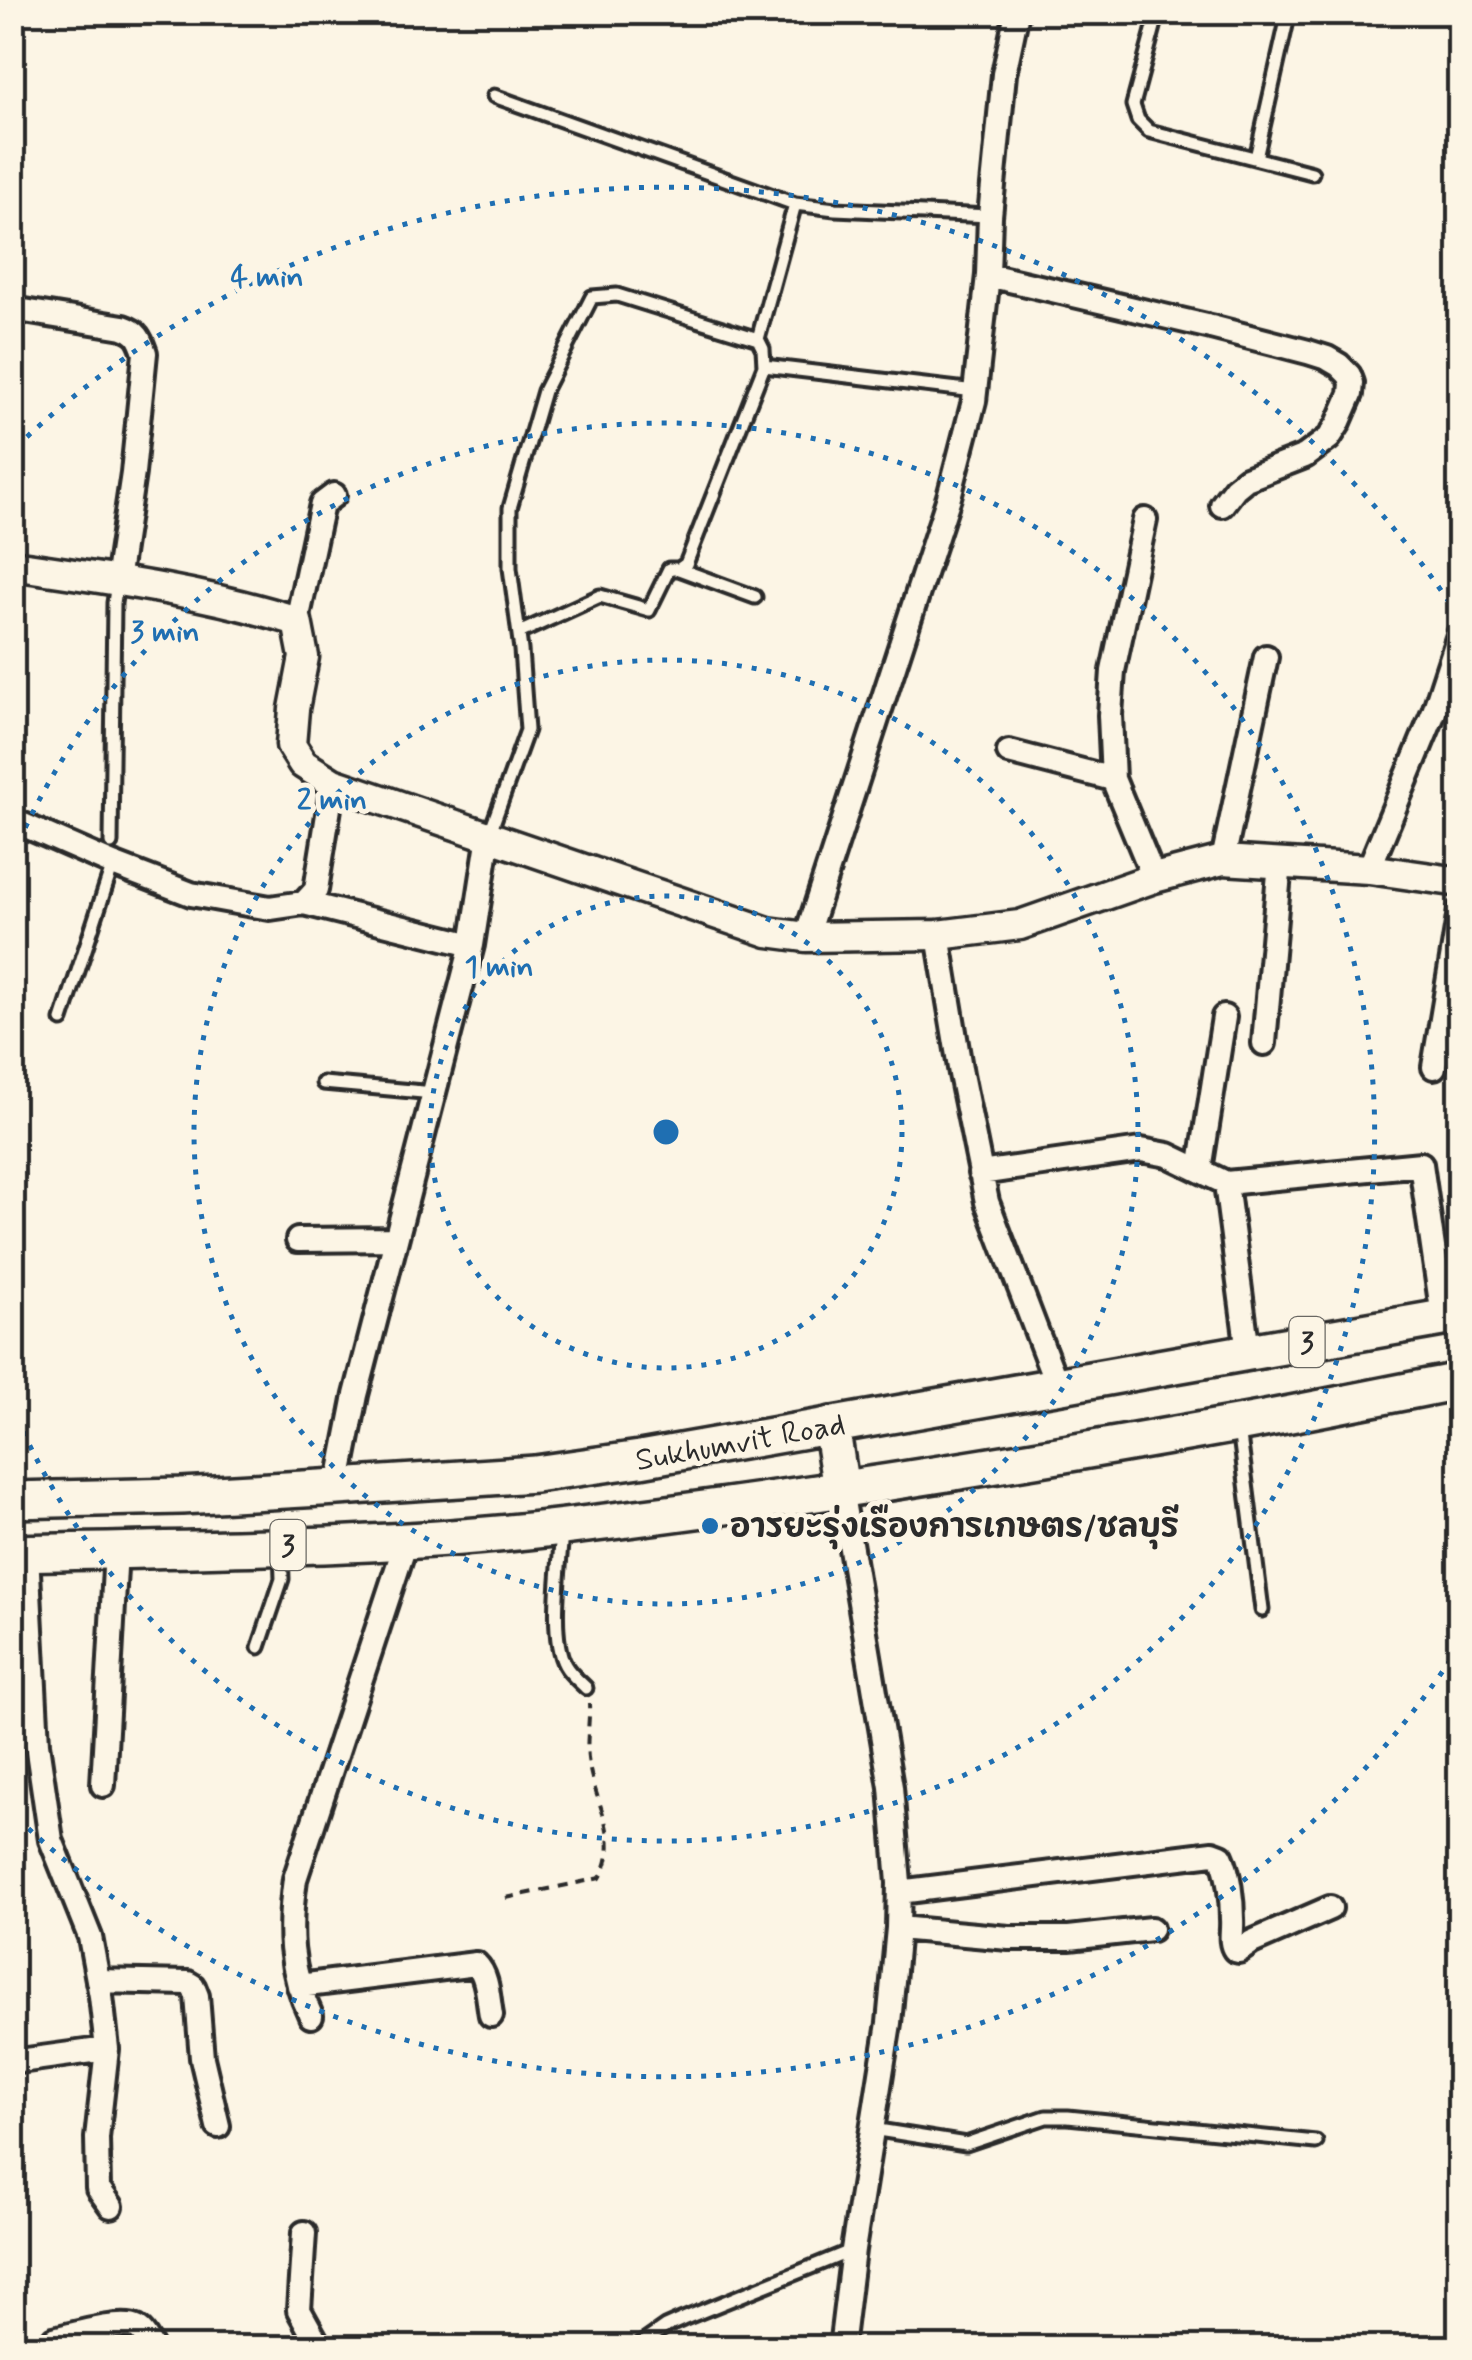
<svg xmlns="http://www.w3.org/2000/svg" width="1472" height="2360" viewBox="0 0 1472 2360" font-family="Mynerve,'Playpen Sans Thai',sans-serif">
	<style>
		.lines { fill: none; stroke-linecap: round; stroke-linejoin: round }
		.service-casing { stroke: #2b2b2b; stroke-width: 19 }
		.minor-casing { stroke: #2b2b2b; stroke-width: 30 }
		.tertiary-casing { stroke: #2b2b2b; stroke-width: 35 }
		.primary-casing { stroke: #2b2b2b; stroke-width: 42 }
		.path { stroke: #2b2b2b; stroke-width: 4; stroke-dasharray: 10 8; stroke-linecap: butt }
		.service { stroke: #fcf5e5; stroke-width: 11 }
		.minor { stroke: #fcf5e5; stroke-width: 22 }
		.tertiary { stroke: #fcf5e5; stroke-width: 28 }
		.primary { stroke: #fcf5e5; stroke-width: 35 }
		.ring { fill: none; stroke: #1f6fb2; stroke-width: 5; stroke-dasharray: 5 10 }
		.poi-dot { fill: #1f6fb2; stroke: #fcf5e5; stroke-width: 4 }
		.labels { text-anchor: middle; stroke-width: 10; stroke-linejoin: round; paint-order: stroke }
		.shield { fill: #fcf5e5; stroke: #6a6863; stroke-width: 2.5 }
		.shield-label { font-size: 30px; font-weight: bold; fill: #2b2b2b }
		.street-label { font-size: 32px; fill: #2b2b2b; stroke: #fcf5e5 }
		.poi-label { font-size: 32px; font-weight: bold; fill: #2b2b2b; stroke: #fcf5e5; text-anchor: start }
		.centre { fill: #1f6fb2; stroke: #fcf5e5; stroke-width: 5 }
		.ring-label { font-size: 30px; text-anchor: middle; font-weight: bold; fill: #1f6fb2; stroke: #fcf5e5; stroke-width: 10; stroke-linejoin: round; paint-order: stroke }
	</style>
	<rect width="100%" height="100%" fill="#fcf5e5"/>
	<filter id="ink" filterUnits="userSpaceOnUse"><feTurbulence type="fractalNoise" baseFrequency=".01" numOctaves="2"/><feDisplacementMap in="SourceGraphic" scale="20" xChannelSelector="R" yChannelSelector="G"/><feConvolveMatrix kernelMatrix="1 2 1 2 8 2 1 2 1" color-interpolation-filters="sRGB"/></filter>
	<g filter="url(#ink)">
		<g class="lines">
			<!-- service casing -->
			<g class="service-casing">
				<path id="service" d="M1158,12L1133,105L1138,120L1149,131L1312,173
					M494,96L795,204L835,209L990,216
					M1256,158L1289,12
					M758,339L795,204
					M764,366L975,391
					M679,569L755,597
					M489,835L527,730L521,650L510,568V508L544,391L592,297L617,295L758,339L763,349L764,366L686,564L679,569H669L649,610L600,596L519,633
					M111,843L114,603L117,583
					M62,1020L113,864
					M323,1083L434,1093
					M1239,1428L1262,1610
					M562,1531C560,1565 549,1637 565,1665C570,1674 579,1681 586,1688
					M259,1647L282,1579L281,1550
					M872,2129L966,2144L1046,2117H1068L1316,2142
					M635,2348L665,2327L683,2319L853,2250"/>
			</g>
			<!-- minor casing -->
			<g class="minor-casing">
				<path id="minor" d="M988,275L1211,327L1308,352L1327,358L1339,365L1349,375L1352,383L1351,394L1338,424L1329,438L1305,456L1246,479L1235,488L1222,505
					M12,309L123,327C138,332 140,339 145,353L133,473L117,581
					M1145,520L1113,671L1110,715L1113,779L1154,878
					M297,621L322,504L334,495
					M1009,752L1113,779
					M12,820L113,864L191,894L270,908L304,903L316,890L333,783
					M1223,860L1266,657
					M1369,869L1434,712L1460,632
					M304,903L472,945
					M938,935L961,1074L987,1202L1057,1385
					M806,937L949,497L974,401L988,275L990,216L1004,74L1017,12
					M1264,1043L1280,862
					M1434,1067L1460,911
					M1200,1170L1224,1017
					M980,1173L1141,1150L1168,1155L1226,1183L1421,1164L1443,1317
					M1226,1183L1248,1352
					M298,1240L396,1239
					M338,1487L356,1395L472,945L489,835
					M27,1553L37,1744L51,1840L90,1937L101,1996L107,2049L97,2138L98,2188L111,2206
					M103,1785L116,1550
					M899,1892L1213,1853L1221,1856C1229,1873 1232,1900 1232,1919C1233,1931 1229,1941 1235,1950L1239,1951L1252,1942L1330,1908
					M898,1928L1009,1938H1069L1151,1929
					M98,1981L188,1983L193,1986L197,1996L202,2058L218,2126
					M299,1986L476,1964C488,1975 488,1999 491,2015
					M311,2016C289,1970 288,1929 295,1879L406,1542
					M12,2062L107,2049
					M304,2233L299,2310L320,2348
					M54,2339C72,2335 121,2320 137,2328C144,2332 148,2341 152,2348
					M841,2348L853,2250L889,2023L898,1928L899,1883L891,1787L841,1489"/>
			</g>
			<!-- tertiary casing -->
			<g class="tertiary-casing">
				<path id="tertiary" d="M12,565C108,579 205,592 297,621L304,657L294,709L291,745L303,764L333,783L768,932L806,937L938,935L1020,925L1154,878L1223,860L1369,869L1460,882"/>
			</g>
			<!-- primary casing -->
			<g class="primary-casing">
				<path id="primary" d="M831,1425L841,1489
					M12,1500L181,1496L338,1487L535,1474L640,1459L1460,1315
					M12,1553C196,1548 381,1549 564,1527C789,1500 1014,1464 1237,1424C1311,1411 1385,1395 1460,1381"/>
			</g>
			<!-- path -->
			<path class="path" d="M506,1898L600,1878C622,1839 596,1806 589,1765C585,1745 590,1723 589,1703"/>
			<!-- service -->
			<use href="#service" class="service"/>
			<!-- minor -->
			<use href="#minor" class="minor"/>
			<!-- tertiary -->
			<use href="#tertiary" class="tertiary"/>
			<!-- primary -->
			<use href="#primary" class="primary"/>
		</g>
	</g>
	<!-- distance rings -->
	<g class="ring">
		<circle cx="666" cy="1132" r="236"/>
		<circle cx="666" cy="1132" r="472"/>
		<path d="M13 855A709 709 0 1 1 13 1409"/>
		<path d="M1459 1647A945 945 0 0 1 16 1817M16 447A945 945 0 0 1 1459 617"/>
	</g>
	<!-- markers -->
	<circle class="poi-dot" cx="710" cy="1526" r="10"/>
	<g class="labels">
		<!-- shield labels -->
		<g class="shield">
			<rect x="1289.5" y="1317" width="35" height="50" rx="8"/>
			<rect x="270.5" y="1520" width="35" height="50" rx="8"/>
		</g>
		<g class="shield-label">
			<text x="1307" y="1352">3</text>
			<text x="288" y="1555">3</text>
		</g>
		<!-- street labels -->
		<g class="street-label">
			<text transform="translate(740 1441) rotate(-10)" y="11">Sukhumvit Road</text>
		</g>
		<!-- poi labels -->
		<g class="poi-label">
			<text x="730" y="1537">อารยะรุ่งเรืองการเกษตร/ชลบุรี</text>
		</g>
	</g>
	<circle cx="666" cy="1132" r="15" class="centre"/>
	<g class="ring-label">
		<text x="267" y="286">4 min</text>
		<text x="165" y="641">3 min</text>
		<text x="332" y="809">2 min</text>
		<text x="499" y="976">1 min</text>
	</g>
	<!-- margin -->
	<rect width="1472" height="2360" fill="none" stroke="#fcf5e5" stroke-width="50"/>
	<rect x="25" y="25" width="1422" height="2310" fill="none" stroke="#2b2b2b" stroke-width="4" filter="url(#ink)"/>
</svg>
